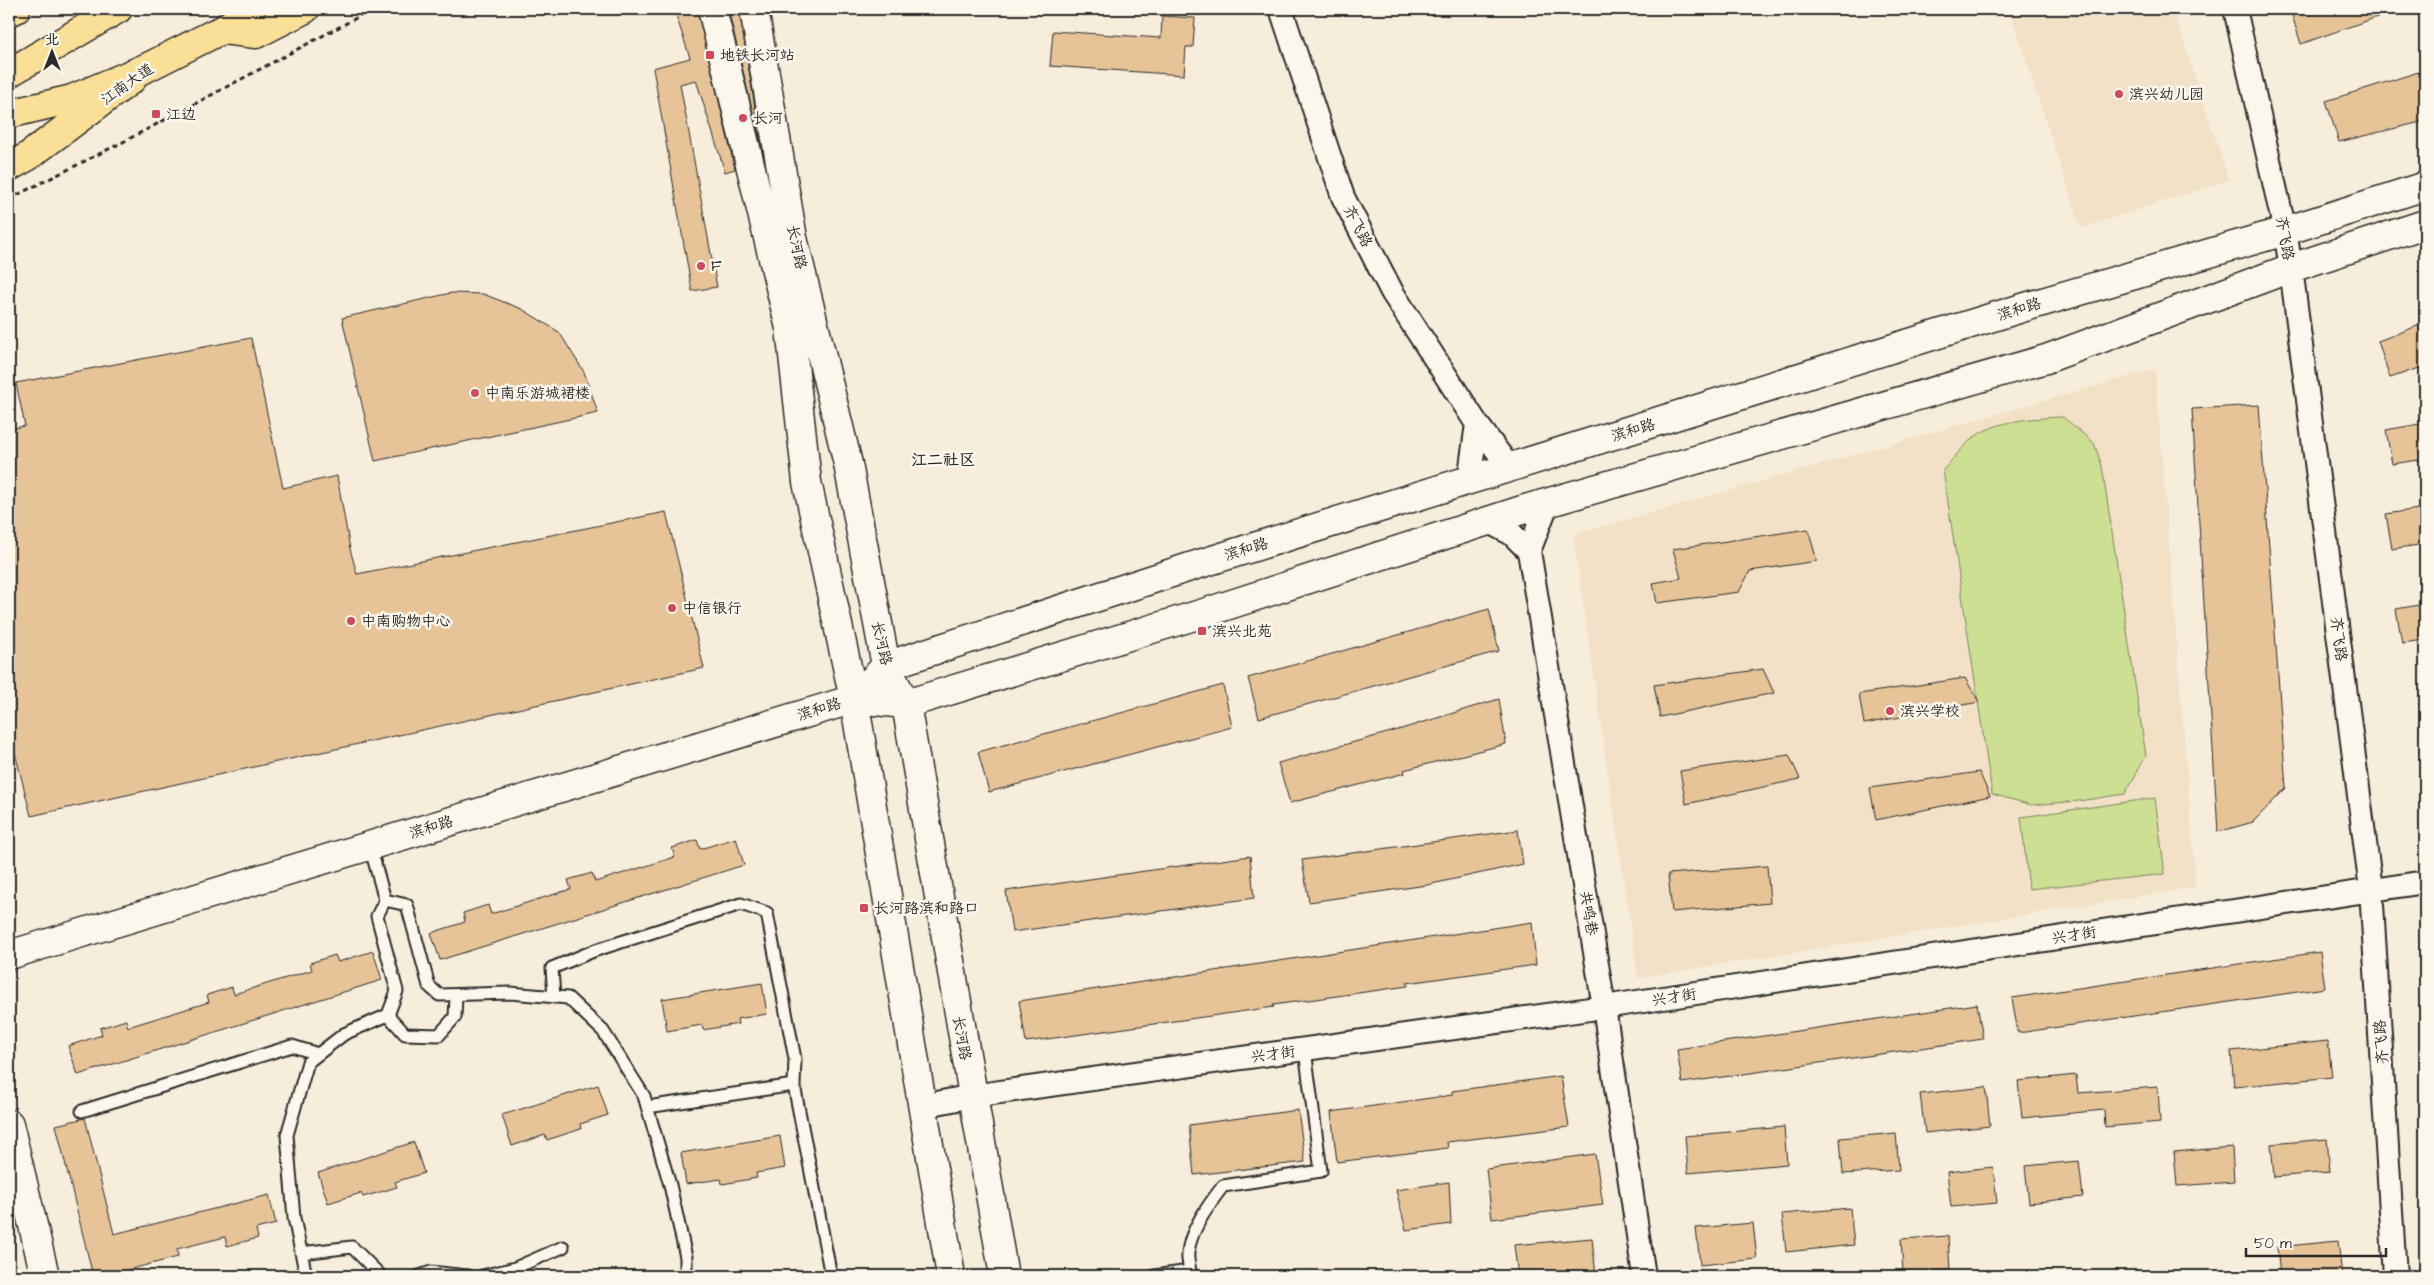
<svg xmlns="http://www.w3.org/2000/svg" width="2434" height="1285" viewBox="0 0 2434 1285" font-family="'Architects Daughter','LXGW WenKai TC',sans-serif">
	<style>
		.built { fill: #f2e1c7 }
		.green { fill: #ccdf93; stroke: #7c855f }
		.building { fill: #e6c498; stroke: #2b2b2b }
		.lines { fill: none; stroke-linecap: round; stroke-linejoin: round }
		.lane-casing { stroke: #2b2b2b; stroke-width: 15 }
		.street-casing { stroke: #2b2b2b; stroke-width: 26 }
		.secondary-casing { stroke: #2b2b2b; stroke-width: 31 }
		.primary-casing { stroke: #2b2b2b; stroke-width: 31 }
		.highway-casing { stroke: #2b2b2b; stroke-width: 31 }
		.path { stroke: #2b2b2b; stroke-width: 3; stroke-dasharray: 5 4; stroke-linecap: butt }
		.lane { stroke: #fbf7ec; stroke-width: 11 }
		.street { stroke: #fbf7ec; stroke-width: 22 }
		.secondary { stroke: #fbf7ec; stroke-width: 28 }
		.primary { stroke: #fadf96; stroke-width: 28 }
		.highway { stroke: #fadf96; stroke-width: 28 }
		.poi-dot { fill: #d1495b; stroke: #fbf7ec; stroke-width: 2 }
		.labels { text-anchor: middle; stroke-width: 5; stroke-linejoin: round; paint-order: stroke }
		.poi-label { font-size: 15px; fill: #2b2b2b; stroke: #fbf7ec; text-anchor: start }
		.street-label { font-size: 15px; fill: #2b2b2b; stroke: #fbf7ec }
		.neighbourhood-label { font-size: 16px; font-weight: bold; fill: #2b2b2b; stroke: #fbf7ec }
	</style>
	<rect width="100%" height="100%" fill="#f7eddb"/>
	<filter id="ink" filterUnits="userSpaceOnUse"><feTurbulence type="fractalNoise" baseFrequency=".02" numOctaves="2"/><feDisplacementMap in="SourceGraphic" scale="10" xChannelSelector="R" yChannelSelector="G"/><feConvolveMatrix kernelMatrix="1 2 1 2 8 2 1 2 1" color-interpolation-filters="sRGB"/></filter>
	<g filter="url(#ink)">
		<!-- built -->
		<path class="built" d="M2009,9H2173L2229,180L2081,228Z
			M2155,369L2196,887L1638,978L1573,535Z"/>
		<!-- green -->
		<path class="green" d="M2063,417L2094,443L2102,466L2146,756L2125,794L2079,801L2031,805L1992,794L1943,470C1955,457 1969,437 1986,430C2010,419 2037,418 2063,417Z
			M2155,798L2165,874L2029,889L2021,817Z"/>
		<!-- building -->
		<path class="building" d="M674,9H697L735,169L725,172L696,80L680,84L717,287L692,291L653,68L690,58Z
			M728,9H739L761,145Z
			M2290,9H2394V11L2301,44Z
			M1162,16L1195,18L1193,47H1186L1184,75L1050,66L1053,31L1161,38Z
			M2425,70V121L2339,142L2326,101Z
			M451,293L483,294L522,309L559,332L584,372L598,413L375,461L342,318Z
			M2425,323V366L2390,378L2378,341Z
			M251,338L283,488L337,476L350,549L357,574L666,512L704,668L31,816L9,729V429L25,426L16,383Z
			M2259,405L2286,788L2253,822L2218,832L2192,409Z
			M2425,423V459L2392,464L2386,430Z
			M2425,508V544L2392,549L2386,514Z
			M1808,529L1817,561L1750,571L1739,592L1657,603L1653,583L1681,578L1673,549Z
			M2425,604V640L2402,643L2396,609Z
			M1489,609L1499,651L1259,718L1248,678Z
			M1763,669L1774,693L1660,717L1654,685Z
			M1965,678L1979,702L1864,724L1859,694Z
			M1223,685L1232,727L989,792L978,752Z
			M1499,699L1506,744L1404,770L1405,773L1290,803L1278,763L1398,730Z
			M1789,755L1800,779L1686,804L1680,771Z
			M1979,772L1990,796L1876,820L1870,788Z
			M1518,830L1523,864L1427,885L1309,902L1302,860Z
			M736,838L744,865L440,960L431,933L465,922L463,913L488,905L491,914L571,889L568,880L592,873L595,882L675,857L672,848L697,840L700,849Z
			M1250,856L1254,898L1012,932L1006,891Z
			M1767,866L1770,903L1672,912L1668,874Z
			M1532,922L1536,965L1407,983L1408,986L1273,1005L1274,1007L1026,1042L1019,1001Z
			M373,951L382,980L78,1075L68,1046L102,1035L100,1028L126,1020L128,1027L209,1002L207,995L232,987L234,994L312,970L310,963L335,955L338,962Z
			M2320,952L2325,988L2018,1033L2012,998Z
			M762,983L767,1014L737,1019L738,1024L703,1030L702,1025L667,1031L662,999Z
			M1977,1004L1983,1039L1682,1083L1677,1049Z
			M2328,1041L2332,1077L2234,1087L2231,1051Z
			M2076,1075L2078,1093L2158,1087L2160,1122L2105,1127L2104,1110L2022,1118L2018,1081Z
			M1561,1076L1569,1127L1447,1142L1448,1148L1337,1162L1331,1112L1452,1095V1091Z
			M598,1085L608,1115L580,1124L581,1129L547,1140L545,1135L512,1146L502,1115Z
			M1986,1087L1990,1126L1925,1133L1920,1094Z
			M1298,1110L1305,1162L1194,1175L1189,1125Z
			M85,1118L114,1234L269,1195L276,1224L256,1229L258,1238L227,1246L225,1237L177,1249L178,1257L123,1271L124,1276H93L56,1125Z
			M1784,1127L1787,1164L1688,1173L1685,1136Z
			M1896,1133L1899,1170L1843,1174L1840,1138Z
			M780,1136L785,1168L756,1173L757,1178L722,1184L721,1179L686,1184L681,1153Z
			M2327,1139L2330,1172L2274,1177L2271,1144Z
			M414,1142L424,1173L395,1182L397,1187L363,1197L361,1193L328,1203L318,1173Z
			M2232,1147L2234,1182L2177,1186L2174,1152Z
			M1595,1154L1603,1205L1492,1219L1486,1169Z
			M2079,1161L2083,1197L2029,1203L2025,1166Z
			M1993,1167L1997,1203L1951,1207L1947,1172Z
			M1449,1182L1451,1224L1406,1230L1396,1190Z
			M1850,1208L1854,1245L1786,1252L1782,1214Z
			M1753,1223L1757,1259L1700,1265L1696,1228Z
			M1948,1236L1950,1270L1903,1272L1901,1239Z
			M1592,1238L1596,1276H1518L1514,1245Z
			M2338,1241L2342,1276H2280L2277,1247Z"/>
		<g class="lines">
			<!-- lane casing -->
			<g class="lane-casing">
				<path id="lane" d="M370,846L385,900L377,916L397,991L388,1015L405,1034L439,1035L455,1017L456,996
					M385,900L407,905L429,986L439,995L510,993L568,998L603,1031L644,1096L670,1185L686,1257V1276
					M554,997L552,968L596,950L741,904L767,913L795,1059L794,1085L831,1276
					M647,1107L794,1085
					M82,1111L292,1046L318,1054
					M301,1253L352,1247L381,1276
					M306,1276L294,1218L287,1135L308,1062L344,1034L388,1015
					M419,1276L431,1272L467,1276
					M482,1276L515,1268L563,1247
					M1154,1276L1190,1271
					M1191,1276C1190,1269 1187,1260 1188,1253C1190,1230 1209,1204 1223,1186L1321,1171L1305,1050"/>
			</g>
			<!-- street casing -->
			<g class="street-casing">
				<path id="street" d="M1281,9L1343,197L1392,292L1477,424L1510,468
					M2235,9L2285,231L2291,268L2371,889L2395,1276
					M1469,481L1477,424
					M1548,502L1529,551L1604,1007L1644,1276
					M1487,521L1512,534L1529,551
					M922,1106L972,1096L1604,1007L2425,882"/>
			</g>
			<!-- secondary casing -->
			<g class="secondary-casing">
				<path id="secondary" d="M712,9L790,328L807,482L854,699L951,1276
					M754,9L793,238L848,464L886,666L906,704L1004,1276
					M854,699L886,666L1193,566L2022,308L2285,231L2425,186
					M9,955L854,699L906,704L1204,613L1522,510L2046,359L2291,268L2425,224
					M9,1124L45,1276"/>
			</g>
			<!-- primary casing -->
			<g class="primary-casing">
				<path id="primary" d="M9,12L16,9
					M223,30L256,34L305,9
					M9,167L27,157L132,79"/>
			</g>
			<!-- highway casing -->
			<g class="highway-casing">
				<path id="highway" d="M9,73L118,9
					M9,114L72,99L148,67L213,34L223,30L251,9"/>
			</g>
			<!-- path -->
			<path class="path" d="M9,199L125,141L373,9"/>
			<!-- lane -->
			<use href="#lane" class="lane"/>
			<!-- street -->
			<use href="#street" class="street"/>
			<!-- secondary -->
			<use href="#secondary" class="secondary"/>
			<!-- primary -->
			<use href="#primary" class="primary"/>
			<!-- highway -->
			<use href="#highway" class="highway"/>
		</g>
	</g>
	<!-- markers -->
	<g class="poi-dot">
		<rect x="705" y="50" width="10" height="10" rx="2.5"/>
		<circle cx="2119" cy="94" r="5"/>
		<rect x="151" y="109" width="10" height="10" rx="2.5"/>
		<circle cx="743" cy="118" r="5"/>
		<circle cx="701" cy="266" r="5"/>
		<circle cx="475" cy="393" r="5"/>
		<circle cx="672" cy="608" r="5"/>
		<circle cx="351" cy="621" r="5"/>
		<rect x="1197" y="626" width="10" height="10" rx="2.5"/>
		<circle cx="1890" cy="711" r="5"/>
		<rect x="859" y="903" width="10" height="10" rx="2.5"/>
	</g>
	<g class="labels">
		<!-- poi labels -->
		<g class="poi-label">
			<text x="720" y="60">地铁长河站</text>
			<text x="2129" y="99">滨兴幼儿园</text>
			<text x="166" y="119">江边</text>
			<text x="753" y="123">长河</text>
			<text x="711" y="271">F</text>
			<text x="485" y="398">中南乐游城裙楼</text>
			<text x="682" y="613">中信银行</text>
			<text x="361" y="626">中南购物中心</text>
			<text x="1212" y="636">滨兴北苑</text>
			<text x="1900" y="716">滨兴学校</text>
			<text x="874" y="913">长河路滨和路口</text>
		</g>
		<!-- street labels -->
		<g class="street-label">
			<text transform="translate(127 84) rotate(-35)" y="5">江南大道</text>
			<text transform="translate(1358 226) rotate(63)" y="5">齐飞路</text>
			<text transform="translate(2285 238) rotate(80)" y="5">齐飞路</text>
			<text transform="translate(797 247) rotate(78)" y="5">长河路</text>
			<text transform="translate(2019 309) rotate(-17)" y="5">滨和路</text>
			<text transform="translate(1633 430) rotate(-17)" y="5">滨和路</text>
			<text transform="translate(1246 549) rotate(-17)" y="5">滨和路</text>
			<text transform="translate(2339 639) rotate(83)" y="5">齐飞路</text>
			<text transform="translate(882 643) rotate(77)" y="5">长河路</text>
			<text transform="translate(819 709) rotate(-17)" y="5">滨和路</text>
			<text transform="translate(431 827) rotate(-17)" y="5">滨和路</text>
			<text transform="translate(1589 913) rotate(81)" y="5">共鸣巷</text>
			<text transform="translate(2074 935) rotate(-9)" y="5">兴才街</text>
			<text transform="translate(1674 997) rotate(-9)" y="5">兴才街</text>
			<text transform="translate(962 1038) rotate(80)" y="5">长河路</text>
			<text transform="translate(2381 1042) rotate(-94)" y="5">齐飞路</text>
			<text transform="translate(1273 1054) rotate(-8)" y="5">兴才街</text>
		</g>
		<!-- neighbourhood labels -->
		<g class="neighbourhood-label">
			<text x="943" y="465">江二社区</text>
		</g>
	</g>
	<!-- margin -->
	<rect width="2434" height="1285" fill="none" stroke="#fbf7ec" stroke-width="30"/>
	<rect x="15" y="15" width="2404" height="1255" fill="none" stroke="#2b2b2b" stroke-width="2" filter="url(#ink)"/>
	<!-- north arrow -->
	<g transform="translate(52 52)" stroke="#fbf7ec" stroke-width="4" paint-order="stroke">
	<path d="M0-4L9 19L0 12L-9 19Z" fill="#2b2b2b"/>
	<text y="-8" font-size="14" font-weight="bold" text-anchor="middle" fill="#2b2b2b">北</text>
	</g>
	<!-- scale -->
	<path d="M2246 1248v8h140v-8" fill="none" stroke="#2b2b2b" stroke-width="2.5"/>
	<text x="2254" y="1248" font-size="15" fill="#2b2b2b" stroke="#fbf7ec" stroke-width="4" paint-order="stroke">50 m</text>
</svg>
